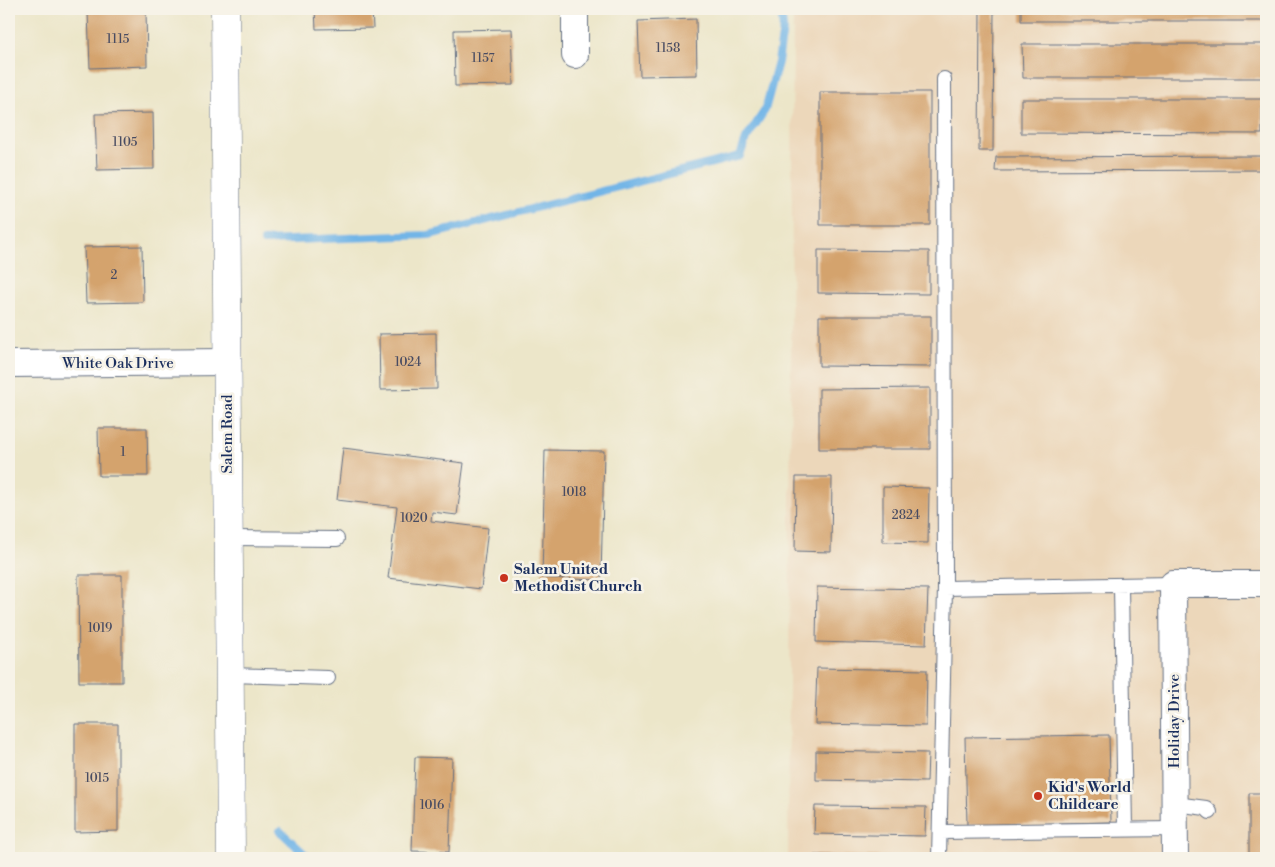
<svg xmlns="http://www.w3.org/2000/svg" width="1275" height="867" viewBox="0 0 1275 867" font-family="'Libre Bodoni',serif">
	<style>
		.built { fill: #ecd7ba }
		.lines { fill: none; stroke-linecap: round; stroke-linejoin: round }
		.stream { stroke: #72b5e7; stroke-width: 8 }
		.building { fill: #d4a36d }
		.lane-casing { stroke: #646f83; stroke-width: 16 }
		.street-casing { stroke: #646f83; stroke-width: 28 }
		.secondary-casing { stroke: #646f83; stroke-width: 29 }
		.lane { stroke: #fff; stroke-width: 14 }
		.street { stroke: #fff; stroke-width: 26 }
		.secondary { stroke: #fff; stroke-width: 28 }
		.poi-dot { fill: #c8321e; stroke: #f7f3e8; stroke-width: 2 }
		.labels { text-anchor: middle; stroke-width: 5; stroke-linejoin: round; paint-order: stroke }
		.number-label { font-size: 12px; fill: #494c62 }
		.street-label { font-size: 15px; fill: #1b2f5e; stroke: #f7f3e8 }
		.poi-label { font-size: 15px; font-weight: bold; fill: #1b2f5e; stroke: #f7f3e8; text-anchor: start }
	</style>
	<rect width="100%" height="100%" fill="#f7f3e8"/>
	<filter id="ink" filterUnits="userSpaceOnUse"><feTurbulence type="fractalNoise" baseFrequency=".02" numOctaves="2"/><feDisplacementMap in="SourceGraphic" scale="10" xChannelSelector="R" yChannelSelector="G"/><feConvolveMatrix kernelMatrix="1 2 1 2 8 2 1 2 1" color-interpolation-filters="sRGB"/></filter>
	<filter id="wash" filterUnits="userSpaceOnUse"><feTurbulence type="fractalNoise" baseFrequency=".0096" numOctaves="4" result="noise"/><feDisplacementMap in="SourceGraphic" scale="20" xChannelSelector="R" yChannelSelector="G"/><feGaussianBlur stdDeviation="1.12" result="paint"/><feColorMatrix in="noise" values="0 0 0 0 0 0 0 0 0 0 0 0 0 0 0 0 0 1.4 0 .05"/><feComposite in="paint" operator="in"/></filter>
	<g filter="url(#wash)">
		<rect width="100%" height="100%" fill="#ece6c9"/>
		<!-- built -->
		<path class="built" d="M793,9H1266V858H788Z"/>
		<g class="lines">
			<!-- stream -->
			<path class="stream" d="M264,241L429,235L740,156L746,139L765,110L778,62L783,29L781,9
				M280,831L309,858"/>
		</g>
		<g id="blocks">
			<!-- building -->
			<path class="building" d="M315,9H372L373,28L316,29Z
				M980,9H994L993,151H979Z
				M1021,9H1263V21H1021Z
				M146,10L147,66L90,68L88,12Z
				M696,19L697,75L640,76L638,21Z
				M511,29L513,85L455,86L454,30Z
				M1022,44H1264V78H1023Z
				M820,92H930V225H820Z
				M1021,99H1262V134L1021,133Z
				M153,113L154,169L97,170L95,114Z
				M1266,156V170L995,171L996,157Z
				M142,246L143,302L86,303L84,247Z
				M818,250L929,251V294L818,293Z
				M819,316H931V367L819,366Z
				M436,333L437,389L380,390L379,334Z
				M930,388V449H819V389Z
				M98,428H147L148,476H99Z
				M343,448L464,463L457,515L432,512L431,521L488,528L481,589L388,578L397,507L337,500Z
				M545,450L604,451L601,580L542,578Z
				M796,477H832L831,552L795,551Z
				M883,487L929,488L928,543L883,542Z
				M78,575H122V682H79Z
				M817,587L928,589L926,645L816,642Z
				M817,668L927,670L926,726L815,724Z
				M75,724H118V831L75,832Z
				M1109,735L1111,822L967,825L965,737Z
				M816,751L928,753L927,782L816,780Z
				M415,757L452,758L449,852L412,851Z
				M1249,793H1266V858H1249Z
				M815,806L926,807L925,836L814,834Z
				M814,855L908,857V858H814Z"/>
		</g>
	</g>
	<g filter="url(#ink)">
		<use href="#blocks" fill-opacity="0" stroke="#646f83" stroke-width="1"/>
		<g class="lines">
			<!-- lane casing -->
			<g class="lane-casing">
				<path id="lane" d="M944,79L945,588
					M228,538L337,539
					M1121,586L1125,829
					M230,675L328,678
					M1175,804L1206,808L1210,812
					M940,832L1174,829
					M939,858L945,588L1173,584"/>
			</g>
			<!-- street casing -->
			<g class="street-casing">
				<path id="street" d="M575,55V9
					M9,364L227,362
					M1175,858L1173,584H1266"/>
			</g>
			<!-- secondary casing -->
			<g class="secondary-casing">
				<path id="secondary" d="M225,9L231,858"/>
			</g>
			<!-- lane -->
			<use href="#lane" class="lane"/>
			<!-- street -->
			<use href="#street" class="street"/>
			<!-- secondary -->
			<use href="#secondary" class="secondary"/>
		</g>
	</g>
	<!-- markers -->
	<g class="poi-dot">
		<circle cx="504" cy="578" r="5"/>
		<circle cx="1038" cy="796" r="5"/>
	</g>
	<g class="labels">
		<!-- number labels -->
		<g class="number-label">
			<text x="118" y="43">1115</text>
			<text x="668" y="52">1158</text>
			<text x="483" y="62">1157</text>
			<text x="125" y="146">1105</text>
			<text x="114" y="279">2</text>
			<text x="408" y="366">1024</text>
			<text x="123" y="456">1</text>
			<text x="574" y="496">1018</text>
			<text x="906" y="519">2824</text>
			<text x="414" y="522">1020</text>
			<text x="100" y="632">1019</text>
			<text x="97" y="782">1015</text>
			<text x="432" y="809">1016</text>
		</g>
		<!-- street labels -->
		<g class="street-label">
			<text x="118" y="368">White Oak Drive</text>
			<text transform="translate(227 434) rotate(-90)" y="5">Salem Road</text>
			<text transform="translate(1174 721) rotate(-90)" y="5">Holiday Drive</text>
		</g>
		<!-- poi labels -->
		<g class="poi-label">
			<text x="514" y="574">Salem United<tspan x="514" dy="17">Methodist Church</tspan></text>
			<text x="1048" y="792">Kid's World<tspan x="1048" dy="17">Childcare</tspan></text>
		</g>
	</g>
	<!-- margin -->
	<rect width="1275" height="867" fill="none" stroke="#f7f3e8" stroke-width="30"/>
</svg>
